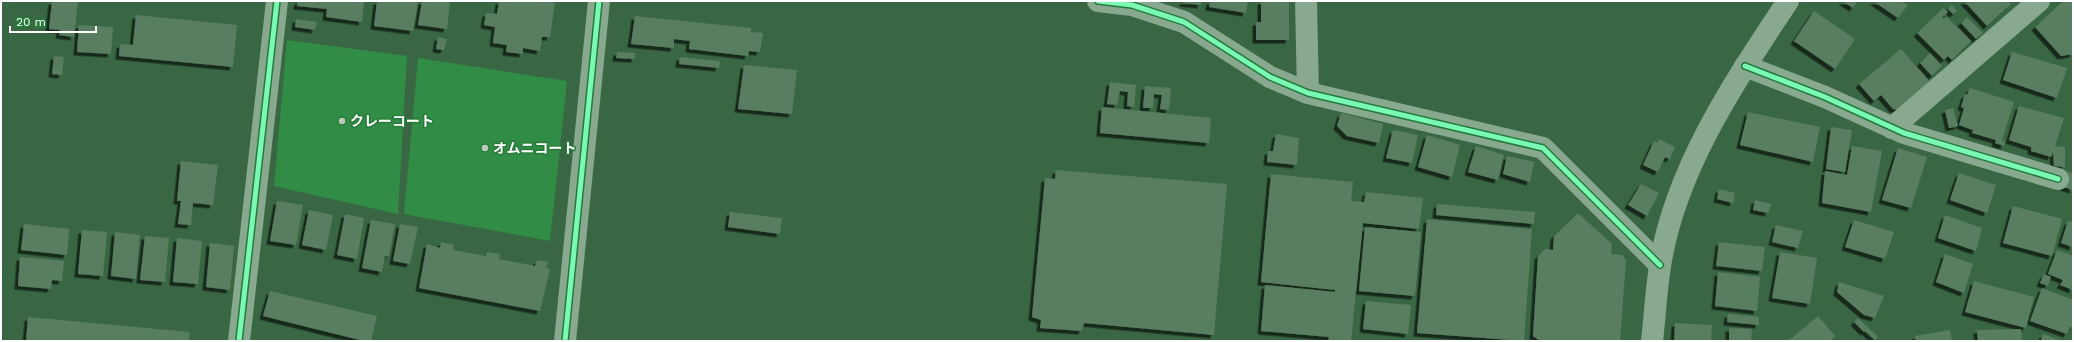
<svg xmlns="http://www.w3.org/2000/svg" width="2074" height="342" viewBox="0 0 2074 342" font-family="'Work Sans','Noto Sans JP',sans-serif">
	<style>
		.green { fill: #318d45 }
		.building { fill: #597d61; filter: url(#shadow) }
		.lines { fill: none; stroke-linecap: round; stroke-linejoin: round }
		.minor { stroke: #89a890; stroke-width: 22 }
		.tertiary { stroke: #89a890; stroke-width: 22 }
		.cycleway-casing { stroke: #257b39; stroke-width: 8 }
		.cycleway { stroke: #7af9b4; stroke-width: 5 }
		.poi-dot { fill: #bacabe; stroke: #257b39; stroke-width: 1.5 }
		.labels { text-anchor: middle; stroke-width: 3; stroke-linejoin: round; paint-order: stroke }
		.poi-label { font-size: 14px; font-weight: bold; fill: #fff; stroke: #257b39; text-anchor: start }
	</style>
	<defs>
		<filter id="shadow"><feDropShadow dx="-3.5" dy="3.5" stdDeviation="0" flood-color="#0009"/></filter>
	</defs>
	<rect width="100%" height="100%" fill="#396744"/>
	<!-- green -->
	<path class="green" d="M287,40L407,56L398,214L274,186Z
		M418,58L567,81L550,241L404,214Z"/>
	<!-- building -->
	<path class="building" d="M52,1H78L74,37L59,35L60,30L49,29Z
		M298,1H364L362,22L326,17L327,9L297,6Z
		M377,1H418L413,31L374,26Z
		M422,1H450L447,29L418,25Z
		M499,1L555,2L550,37H542L540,51L523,48V54L506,52L507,45L493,43L495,27L484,25L486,13L497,14Z
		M1183,1H1201V5L1183,3Z
		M1210,1H1248L1246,13L1209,7Z
		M1261,1H1289V40H1256V22H1261Z
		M1842,1H1858L1853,8Z
		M1873,1H1901L1908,5L1898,18Z
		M1964,1H2008L2011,4L1987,26Z
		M2063,1H2073V54L2061,56L2035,27Z
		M1952,5L1957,11L1953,14L1948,9Z
		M1943,8L1948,12L1942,17L1944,19L1947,17L1971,41L1952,60L1948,56L1944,60L1917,33Z
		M1814,11L1855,39L1835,69L1794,41Z
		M136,15L237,25L233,67L119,56L120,44L133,45Z
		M635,16L751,28V32L763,33L760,52L749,51L748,56L689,49L690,41L674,39V48L631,44Z
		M1967,17L1983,33L1976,39L1961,23Z
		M296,19L317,22L315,30L295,27Z
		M79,25L113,27L111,54L77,52Z
		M438,37L447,39L444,50L436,49Z
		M1901,49L1930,82L1900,110L1893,109L1881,95L1874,101L1859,84Z
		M617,52L635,53V59L616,58Z
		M2012,52L2067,68L2057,98L2003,80Z
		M1930,53L1942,66L1932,76L1920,63Z
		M54,56L64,57L62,75L52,74Z
		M680,57L720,61L719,68L679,64Z
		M744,65L797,70L792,114L738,109Z
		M1110,82L1136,85L1134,107L1127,106L1128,92L1120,91L1117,105L1107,104Z
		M1145,86L1171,88L1169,110L1160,109L1162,95L1154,94L1153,108H1143Z
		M1970,88L2014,102L2002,140L2005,141L2004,146L1995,143L1996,140L1972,133L1973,130L1959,125L1964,108L1961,107L1965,94L1967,95Z
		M2019,106L2064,118L2055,146L2065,147V167L2054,166L2053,152L2051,157L2031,151V147L2009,140Z
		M1102,107L1211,118L1209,143L1100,133Z
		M1953,108L1958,126L1949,128L1945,110Z
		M1748,112L1820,127L1813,162L1740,145Z
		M1341,113L1383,124L1379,143L1347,136L1337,126Z
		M1831,127L1852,130L1845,172L1826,169Z
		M1393,130L1418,135L1412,163L1386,158Z
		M1276,134L1299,138L1297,165L1267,162L1268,151H1273Z
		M1427,135L1460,145L1452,177L1418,167Z
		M1659,139L1675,147L1670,159L1665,157L1658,172L1643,165L1654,141L1657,143Z
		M1476,146L1504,155L1498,180L1468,172Z
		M1852,146L1882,151L1871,212L1822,203L1825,171L1847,175Z
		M1898,148L1927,157L1911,208L1882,200Z
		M1507,156L1534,162L1530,182L1503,174Z
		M181,161L218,165L213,205L193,203L191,225L178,224L181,201H177Z
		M1056,170L1227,184L1214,335L1084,323L1082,331L1040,328L1041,320L1032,317L1045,178L1055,179Z
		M2067,171L2073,173V190L2063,187Z
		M1959,173L1996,185L1987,213L1950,200Z
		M1271,174L1353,182L1351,201L1364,202L1366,192L1423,198L1419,229L1363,223L1351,341H1328L1329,337L1261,331L1265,285L1335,292V290L1261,282Z
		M1641,184L1659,193L1647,216L1628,205Z
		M1719,189L1735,193L1733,203L1717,199Z
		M1755,200L1771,204L1768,213L1753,210Z
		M277,201L303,205L296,245L270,241Z
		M1437,204L1535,212L1534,224L1436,215Z
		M2013,206L2062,219L2052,256L2003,243Z
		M309,210L333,215L326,250L302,245Z
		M730,212L782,218L780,234L728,227Z
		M1578,213L1612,244L1611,254L1622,255L1626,260L1620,341H1540L1533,336L1538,256L1545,249L1553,250L1554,236Z
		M345,214L364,218L357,259L337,255Z
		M1945,215L1982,228L1976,251L1938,238Z
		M1427,219L1532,229L1524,341L1417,333Z
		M371,220L395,224L389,256H385L382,272L362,268Z
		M1854,220L1894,232L1885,259L1845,247Z
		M2068,221L2073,222V247L2061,243Z
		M24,224L69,229L67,255L21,250Z
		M400,224L418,227L410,264L393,261Z
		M1776,225L1803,231L1798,248L1772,242Z
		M1365,227L1421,232L1415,296L1359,291Z
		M82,230L107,232L103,276L78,274Z
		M115,232L140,235L136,279L111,276Z
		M145,236L169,238L165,282L140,280Z
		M177,238L202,241L198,284L173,282Z
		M441,242L454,245L453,250L486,256L487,252L500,254L499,259L535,266L537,260L548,262L546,268L550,269L540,311L419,288L427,244L440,248Z
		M1719,242L1765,247L1762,271L1716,266Z
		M210,243L234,246L230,290L206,287Z
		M2057,250L2073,256V290L2060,285L2063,280L2048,274Z
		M1780,252L1817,258L1810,304L1772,298Z
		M1945,254L1973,264L1964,293L1936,282Z
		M20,257L64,261L62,281L52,280L51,289L18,286Z
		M1718,272L1760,277L1757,311L1715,306Z
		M2044,274L2051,277L2048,286L2040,283Z
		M1974,281L2034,297L2026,328L1965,312Z
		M1839,282L1884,296L1875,318L1864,315L1837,292Z
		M2042,288L2073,300V327H2070L2067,334L2030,321Z
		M270,291L377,316L371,341H364L263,316Z
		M1366,301L1411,305L1408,334L1363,329Z
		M1728,314L1759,317V325L1727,322Z
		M1818,316L1835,336L1830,341H1788Z
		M28,317L190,332L189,341H26Z
		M1858,318L1878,337L1875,340L1865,331L1864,332L1854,322Z
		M1675,323L1712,325L1711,341H1674Z
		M1729,328L1752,329L1751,341H1729Z
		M2021,329L2022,341H1978L1977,330Z
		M1950,330L1952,341H1916L1915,336Z
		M2043,334L2062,341H2041Z"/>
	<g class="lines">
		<!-- minor -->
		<path class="minor" d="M1098,1L1132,5L1184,22L1270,77L1308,93L1543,148L1660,265
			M1306,1L1308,93
			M1745,66L1825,97L1904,133L2058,179
			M1892,128L2039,1
			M239,341L277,1
			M565,341L599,1"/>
		<!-- tertiary -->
		<path class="tertiary" d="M1652,341C1655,316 1656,291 1660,266C1675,169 1735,81 1788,1"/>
		<!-- cycleway casing -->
		<g class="cycleway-casing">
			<path id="cycleway" d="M1098,1L1132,5L1184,22L1270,77L1308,93L1543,148L1660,265
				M1745,66L1825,97L1904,133L2058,179
				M239,341L277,1
				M565,341L599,1"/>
		</g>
		<!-- cycleway -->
		<use href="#cycleway" class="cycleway"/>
	</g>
	<!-- markers -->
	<g class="poi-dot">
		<circle cx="342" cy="121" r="4"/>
		<circle cx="485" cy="148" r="4"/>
	</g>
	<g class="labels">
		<!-- poi labels -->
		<g class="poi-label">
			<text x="350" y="126">クレーコート</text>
			<text x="493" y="153">オムニコート</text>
		</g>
	</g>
	<!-- border -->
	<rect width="2074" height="342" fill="none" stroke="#ffffff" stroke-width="4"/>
	<!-- scale -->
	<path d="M10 26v6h86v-6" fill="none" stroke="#ffffff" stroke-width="2"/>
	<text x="16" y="26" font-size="12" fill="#ffffff" stroke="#257b39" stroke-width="3" paint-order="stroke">20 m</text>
</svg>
